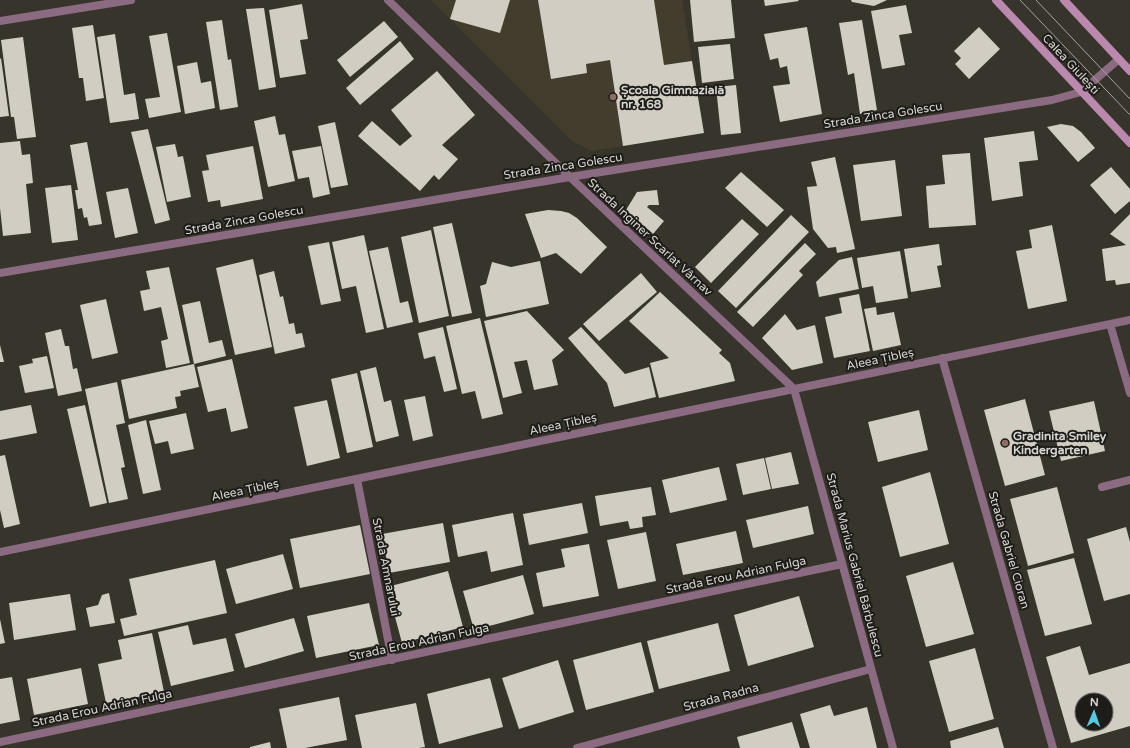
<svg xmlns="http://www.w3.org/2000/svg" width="1130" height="748" viewBox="0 0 1130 748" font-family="'Varela Round',sans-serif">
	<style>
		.built { fill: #433d2e }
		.building { fill: #d1cdc2; fill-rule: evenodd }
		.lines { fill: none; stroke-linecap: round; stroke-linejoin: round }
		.service { stroke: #8a6b82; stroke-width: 8 }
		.minor { stroke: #8a6b82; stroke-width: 8 }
		.secondary { stroke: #bb89ae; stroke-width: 8 }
		.tram { stroke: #a5a39c; stroke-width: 1 }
		.education-dot { fill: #8d6e63; stroke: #1d1c18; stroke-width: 1.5 }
		.labels { text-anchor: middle; stroke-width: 4; stroke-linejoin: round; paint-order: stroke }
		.street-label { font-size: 12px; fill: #d7d5d0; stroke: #1d1c18 }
		.poi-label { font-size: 12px; font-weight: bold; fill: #d7d5d0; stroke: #1d1c18; text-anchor: start }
	</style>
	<rect width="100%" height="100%" fill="#37342b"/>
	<!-- built -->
	<path class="built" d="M431,0H682L704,133L592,151L573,142Z"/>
	<!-- building -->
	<path class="building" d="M456,0H510L500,33L450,19Z
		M538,0H654L664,65L692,61L704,133L623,146L610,60L586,64L587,73L551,79Z
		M690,0H731L735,38L694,42Z
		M764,0H798L799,1L765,6Z
		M851,0H887L874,6L852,2Z
		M302,4L308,39L300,40L306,74L280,78L269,10Z
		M906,5L912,33L899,35L905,65L882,69L871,11Z
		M264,8L276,87L259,90L246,9Z
		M222,20L228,60L231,59L238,107L220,110L206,22Z
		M862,20L877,110L860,114L854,73L848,75L839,23Z
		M384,21L398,37L350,77L337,60Z
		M93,25L104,98L86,101L83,78H79L72,28Z
		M807,27L822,114L780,122L773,86L790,84L787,66L780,68L778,58L770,60L764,34Z
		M979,27L1000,49L969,79L955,64L961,58L954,51Z
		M167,33L181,112L149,118L145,99L160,97L149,36Z
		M115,34L124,95L135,93L139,119L110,123L97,37Z
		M23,37L36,137L17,139L14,117H11L1,40Z
		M400,41L414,59L360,105L346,88Z
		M730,44L734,79L702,83L698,47Z
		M1,58L9,116L0,117V59Z
		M197,62L201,83L211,81L215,108L185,114L177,66Z
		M437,71L475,115L442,145L458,159L439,180L434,175L420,191L358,136L372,121L400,146L412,136L391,110Z
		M736,85L741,133L721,135L716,87Z
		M275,116L279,135L285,134L295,181L268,187L254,121Z
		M335,122L348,185L331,188L318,126Z
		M1061,124L1073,126L1081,132L1095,148L1078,162L1047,127Z
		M148,129L170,220L155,224L131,132Z
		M1034,131L1038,160L1019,162L1023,196L992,201L984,138Z
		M20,141L22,155L30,154L33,183L26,184L31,233L3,236L0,208V143Z
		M87,142L102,224L89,226L87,217L84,218L82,208L78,209L75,190H78L70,145Z
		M175,144L178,157L183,156L191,197L167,202L156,147Z
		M253,146L263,199L221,207L220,200L208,202L202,171L209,170L206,155Z
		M321,146L330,194L313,198L309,177L298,179L292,151Z
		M970,153L976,225L929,228L926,186L945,184L942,155Z
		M835,157L855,249L837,253L836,247L828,248L813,229L807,187L817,186L811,162Z
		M895,160L902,216L861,221L853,165Z
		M1111,167L1130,189V201L1115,214L1090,185Z
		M741,172L784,210L767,227L725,188Z
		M71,185L78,240L52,243L45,188Z
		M128,188L138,233L115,238L106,192Z
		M657,190L659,205H649L647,207L664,221L653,234L626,210L637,192Z
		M548,210L561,211L569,213L577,218L607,247L581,274L556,253L541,258L525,214Z
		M1130,214V283L1116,285L1115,280L1106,281L1102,249L1126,245L1110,234Z
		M791,215L809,232L736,308L718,291Z
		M742,219L759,234L711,283L695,267Z
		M452,223L472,313L452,317L433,227Z
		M1052,225L1067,301L1028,309L1016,251L1032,248L1029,230Z
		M431,230L449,316L419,323L401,237Z
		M364,235L384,329L366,333L356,286L342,289L332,242Z
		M329,242L341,301L321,305L308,246Z
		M805,243L816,254L799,271L803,275L753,327L737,312Z
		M939,244L942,265L937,266L941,287L911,292L904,249Z
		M388,247L400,303L408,301L413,322L387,328L369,251Z
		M900,251L908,298L876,303L873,286L862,288L857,258Z
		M852,257L859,289L819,297L816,282L839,260Z
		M253,259L272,347L235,355L216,268Z
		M540,261L549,304L486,317L480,286L486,284L492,262L511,267Z
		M169,267L190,363L166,368L161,341L168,339L161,307L144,311L140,291L150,289L146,271Z
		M274,271L280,297L283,296L289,324L294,323L296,334L302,333L305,347L275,354L259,275Z
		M641,273L657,292L599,341L583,324Z
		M660,292L722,350L719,353L730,363L735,381L659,398L650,363L669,358L629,321Z
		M859,294L870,351L834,358L825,317L842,313L839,298Z
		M106,299L118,353L92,359L80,305Z
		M200,301L209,343L222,340L226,356L194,364L182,305Z
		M876,307L877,315L894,312L901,345L873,351L864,309Z
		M527,311L564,350L552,360L558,385L534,390L527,360L514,362L522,393L503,398L484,321Z
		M785,314L797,330L815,325L823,363L792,370L762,338Z
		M480,318L503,414L482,419L475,391L462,394L446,326Z
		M443,327L457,389L444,392L435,356L424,359L418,333Z
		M581,327L625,374L649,367L656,397L614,407L607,383L568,338Z
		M61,329L65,346H69L73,369L77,368L82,391L58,396L45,333Z
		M0,345L4,362H0Z
		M47,356L54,388L25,393L19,366L33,363L32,359Z
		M232,359L248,428L231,432L226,408L208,412L197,367Z
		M194,364L199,387L180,391L181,396L175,397L177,408L129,419L121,380Z
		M376,367L384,402L391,400L399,436L376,442L360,371Z
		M357,373L373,447L347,453L331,379Z
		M117,382L125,423L116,425L125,467L121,468L128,499L109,503L85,389Z
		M425,396L433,436L413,441L404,400Z
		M1025,399L1045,475L1005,486L984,410Z
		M327,400L340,458L307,466L294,407Z
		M1094,401L1105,451L1061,461L1049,411Z
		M31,405L37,433L0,440V411Z
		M85,405L107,503L90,507L67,409Z
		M919,410L928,450L878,462L868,422Z
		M186,413L194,449L171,454L168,441L155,444L149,421Z
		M146,420L161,490L143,494L128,425Z
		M791,452L799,484L772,489L765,458Z
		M5,455L20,524L4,528L0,510V456Z
		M764,458L771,489L743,495L736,464Z
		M719,467L727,500L670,513L662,480Z
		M930,472L949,544L900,557L882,487Z
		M651,487L656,515L642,517L643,527L630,529L628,521L600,526L595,496Z
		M1057,487L1074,553L1028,566L1010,499Z
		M582,503L588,533L529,545L523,514Z
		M808,506L814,534L753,548L746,520Z
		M513,513L523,565L491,572L487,551L458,557L452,525Z
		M443,523L450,562L389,573L382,534Z
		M360,525L370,574L300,588L290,539Z
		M1126,527L1130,542V594L1104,601L1087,539Z
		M736,531L743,563L683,575L676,544Z
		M646,532L656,581L618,589L607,540Z
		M589,544L599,596L543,607L536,573L565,567L561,549Z
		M283,554L293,589L236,604L226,569Z
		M1074,558L1092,624L1045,636L1027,570Z
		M215,560L227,613L124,636L120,619L137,615L129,579Z
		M953,562L974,634L926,647L906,576Z
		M448,571L463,627L402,643L387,587Z
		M523,575L534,614L474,630L463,591Z
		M109,593L115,623L90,627L86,608L98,605L102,595Z
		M70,594L76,630L14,640L9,603Z
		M799,596L814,647L748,666L734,615Z
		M369,603L379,645L316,658L307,616Z
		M294,618L304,651L245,668L235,634Z
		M0,619L5,643L0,644Z
		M718,623L730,671L659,689L647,641Z
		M188,625L193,645L226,638L234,671L171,686L158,632Z
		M152,633L164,692L106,703L98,664L122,659L118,640Z
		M641,642L654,692L586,710L573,660Z
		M1080,646L1089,675L1130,663V726L1071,743L1046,657ZM1082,700H1106V724H1082Z
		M975,648L994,719L949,732L929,661Z
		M558,660L574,712L519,729L502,678Z
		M81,668L88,704L34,715L27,679Z
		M12,677L20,720L0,724V679Z
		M490,678L503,727L439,744L427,694Z
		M339,697L347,740L305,748H287L279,709Z
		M416,703L425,747L419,748H362L355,715Z
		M830,705L834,716L867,707L877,748H810L800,714Z
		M792,722L800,748H740L737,737Z
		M998,727L1004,748H951L950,741Z
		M270,742L271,748H250V747Z"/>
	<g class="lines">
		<!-- service -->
		<path class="service" d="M357,479L392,660"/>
		<!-- minor -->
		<path class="minor" d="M388,0L570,177L794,389L893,748
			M0,21L131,0
			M0,273L570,177L1052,100L1081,92L1119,59
			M1110,324L1130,393
			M942,358L1053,748
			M1102,487L1130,480
			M0,552L1130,320
			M0,742L842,564
			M577,748L871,669"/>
		<!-- secondary -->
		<path class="secondary" d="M996,0L1130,143
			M1064,0L1130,71"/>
		<!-- tram -->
		<path class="tram" d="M1020,0L1130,115
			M1036,0L1130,99"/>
	</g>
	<!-- markers -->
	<g class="education-dot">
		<circle cx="613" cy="97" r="4"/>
		<circle cx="1005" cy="443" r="4"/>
	</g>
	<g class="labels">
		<!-- street labels -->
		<g class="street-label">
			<text transform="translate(1071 64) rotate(47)" y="4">Calea Giulești</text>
			<text transform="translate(883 115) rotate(-9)" y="4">Strada Zinca Golescu</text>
			<text transform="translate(563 166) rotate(-9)" y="4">Strada Zinca Golescu</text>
			<text transform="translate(244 220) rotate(-10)" y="4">Strada Zinca Golescu</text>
			<text transform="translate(650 237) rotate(43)" y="4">Strada Inginer Scarlat Vârnav</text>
			<text transform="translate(880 359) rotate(-12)" y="4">Aleea Țibleș</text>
			<text transform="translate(563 424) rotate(-12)" y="4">Aleea Țibleș</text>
			<text transform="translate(245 490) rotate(-12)" y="4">Aleea Țibleș</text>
			<text transform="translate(1009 550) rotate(74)" y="4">Strada Gabriel Cioran</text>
			<text transform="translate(855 565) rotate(75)" y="4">Strada Marius Gabriel Bărbulescu</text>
			<text transform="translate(386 567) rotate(79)" y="4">Strada Amnarului</text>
			<text transform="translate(736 575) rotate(-12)" y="4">Strada Erou Adrian Fulga</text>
			<text transform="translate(419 642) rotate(-12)" y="4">Strada Erou Adrian Fulga</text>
			<text transform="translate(721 697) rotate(-15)" y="4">Strada Radna</text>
			<text transform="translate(102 708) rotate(-12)" y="4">Strada Erou Adrian Fulga</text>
		</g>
		<!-- poi labels -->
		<g class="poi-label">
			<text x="621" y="94">Școala Gimnazială<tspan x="621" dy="14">nr. 168</tspan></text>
			<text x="1013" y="440">Gradinita Smiley<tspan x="1013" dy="14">Kindergarten</tspan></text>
		</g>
	</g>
	<!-- north arrow -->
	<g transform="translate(1094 712) rotate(2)"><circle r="19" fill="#1d1c18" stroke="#676662"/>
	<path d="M0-3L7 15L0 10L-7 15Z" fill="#56c9e0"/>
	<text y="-6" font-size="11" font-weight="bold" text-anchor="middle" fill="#d7d5d0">N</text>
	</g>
</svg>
